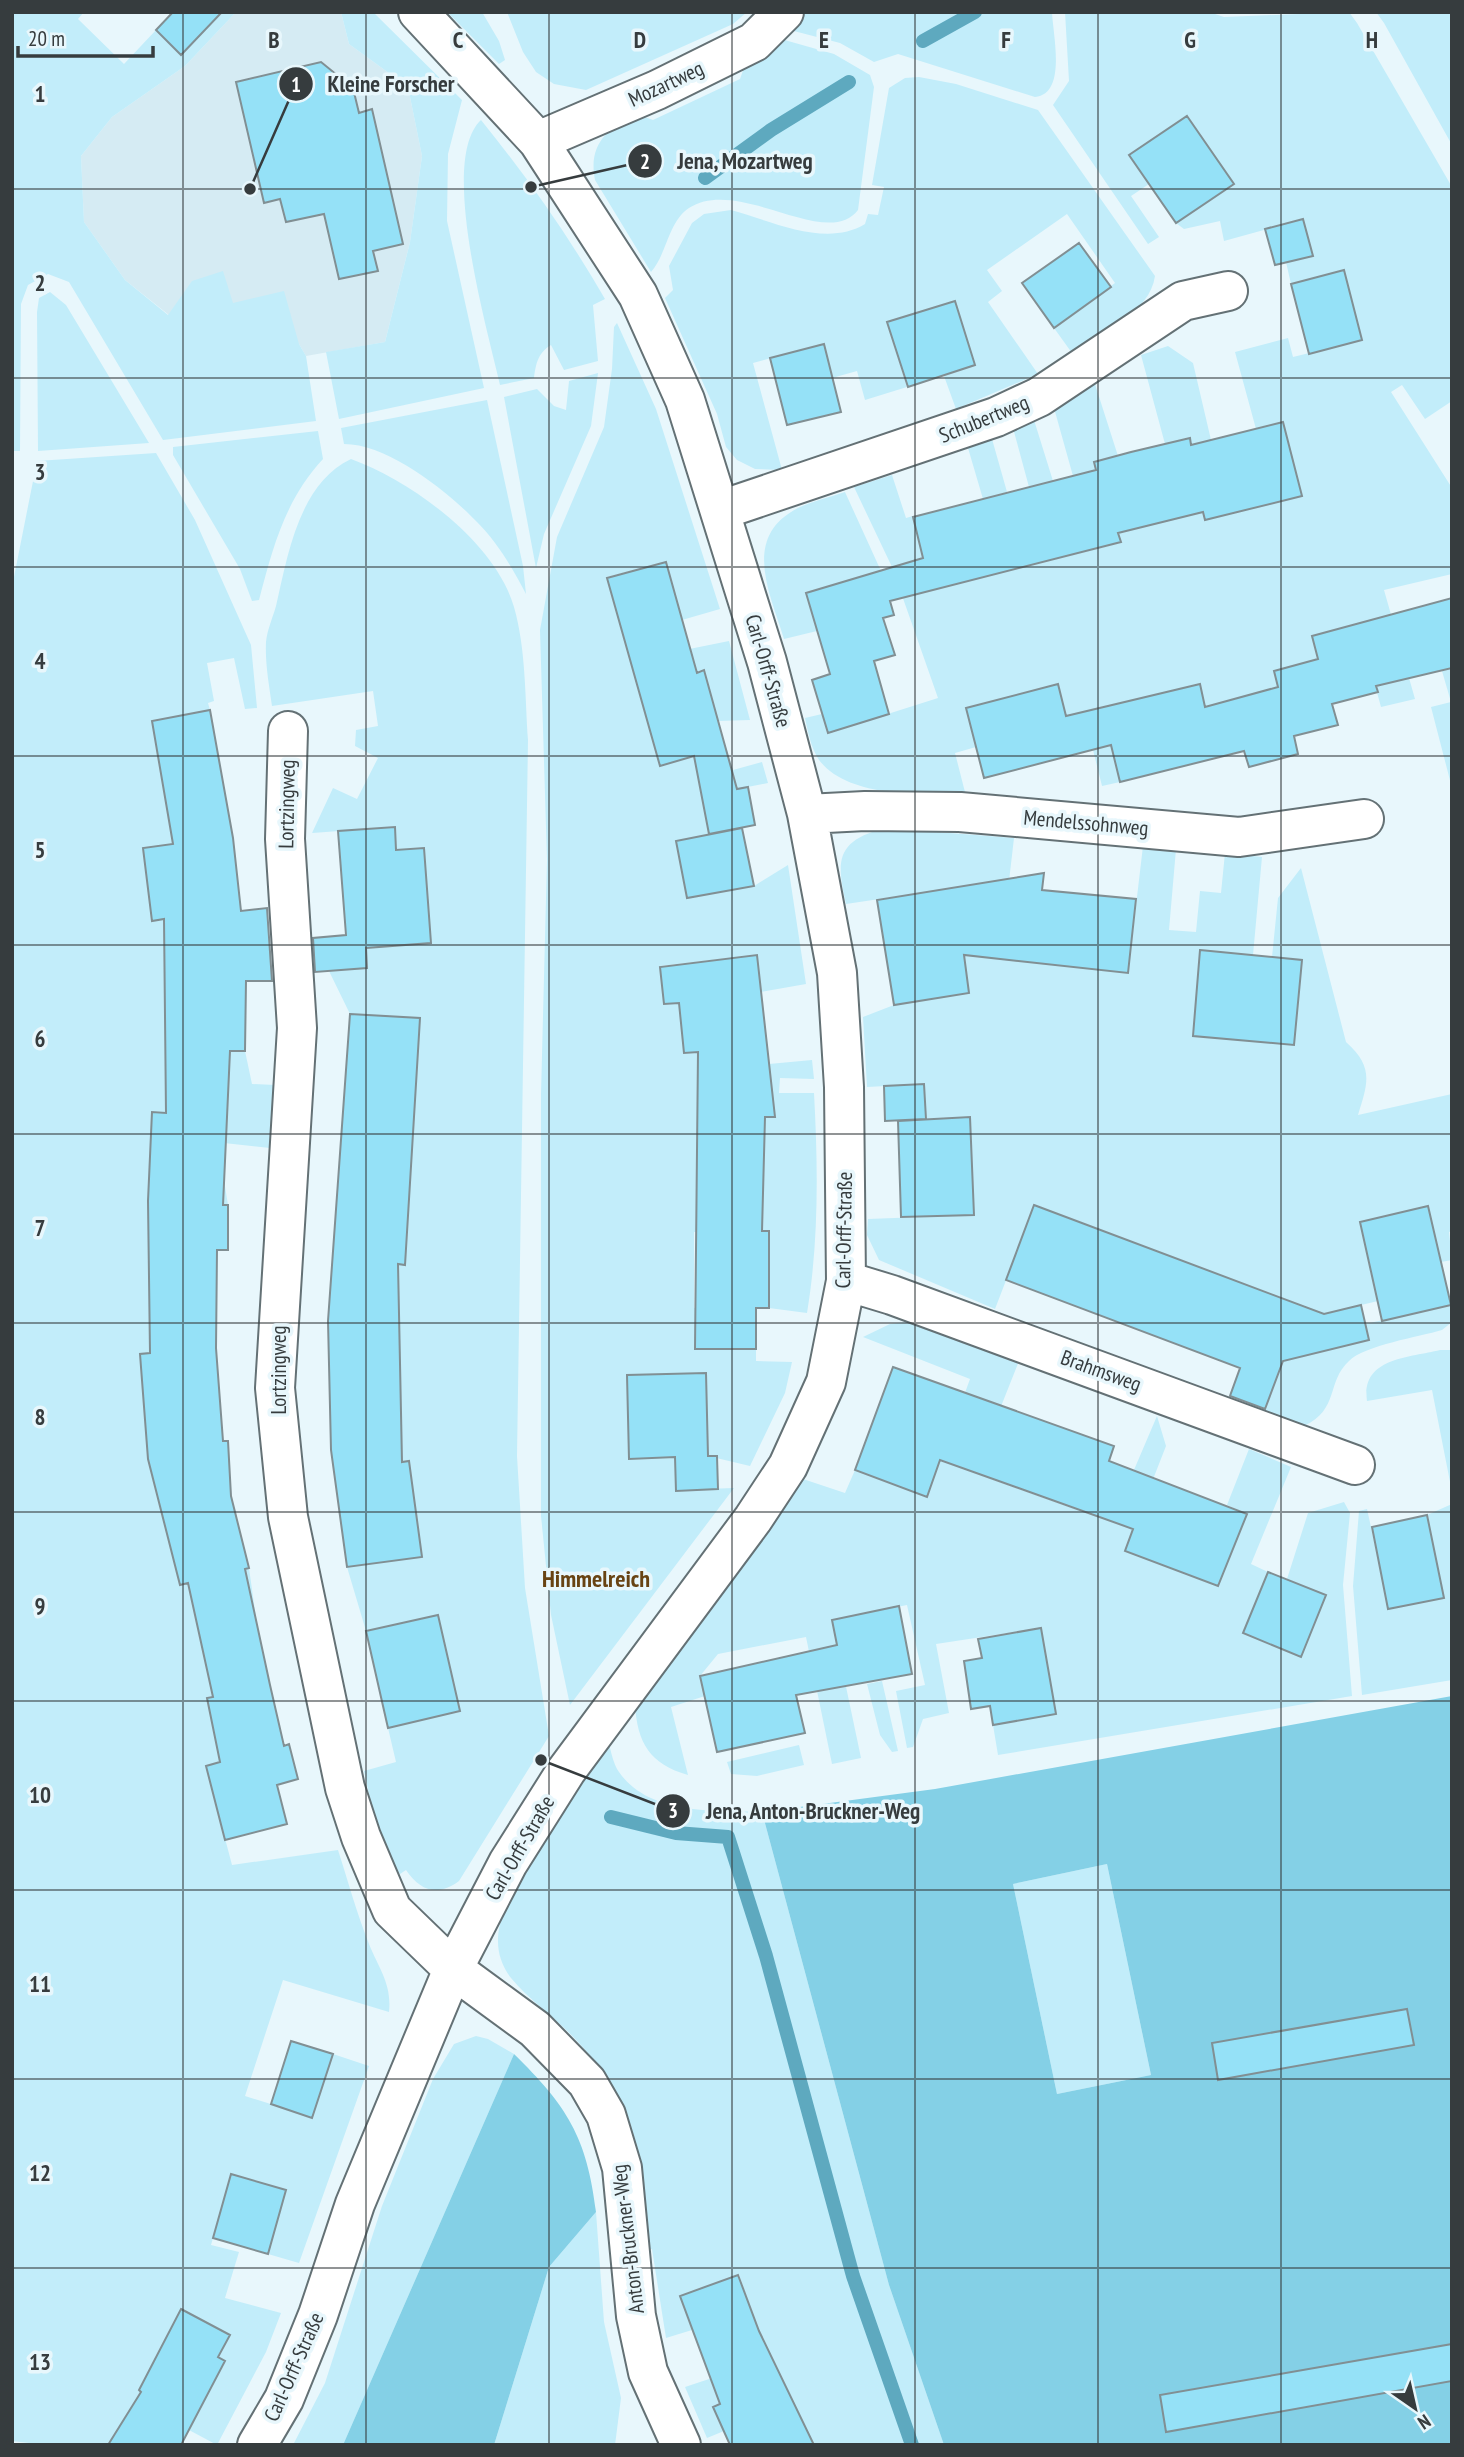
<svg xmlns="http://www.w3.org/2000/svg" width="1464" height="2457" viewBox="0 0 1464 2457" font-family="'PT Sans Narrow',sans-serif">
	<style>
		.built { fill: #d5ebf3 }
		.green { fill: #c2edfa }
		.forest { fill: #84d0e6; fill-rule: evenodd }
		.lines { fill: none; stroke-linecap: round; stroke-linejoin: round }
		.stream { stroke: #5ea9bf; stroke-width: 14 }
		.building { fill: #95e1f7; stroke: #818f93; stroke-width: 2 }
		.minor-casing { stroke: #647175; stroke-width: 42 }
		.minor { stroke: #fff; stroke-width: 38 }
		.grid { fill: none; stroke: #363c3e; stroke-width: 2; stroke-opacity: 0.55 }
		.labels { text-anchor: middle; stroke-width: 7; stroke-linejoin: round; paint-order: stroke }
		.street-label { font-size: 21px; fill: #363c3e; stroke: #e8f7fc }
		.quarter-label { font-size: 24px; font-weight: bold; fill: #684313; stroke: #e8f7fc }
		.grid-label { font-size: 23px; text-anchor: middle; font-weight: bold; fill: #363c3e; stroke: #e8f7fc; stroke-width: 7; stroke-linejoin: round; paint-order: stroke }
		.leader { fill: none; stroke: #363c3e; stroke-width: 2.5 }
		.callout-dot { fill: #363c3e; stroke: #e8f7fc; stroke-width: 2.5 }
		.mark-label { font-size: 21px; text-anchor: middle; font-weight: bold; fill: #fff }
		.callout-label { font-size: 23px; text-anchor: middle; font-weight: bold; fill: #363c3e; stroke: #e8f7fc; stroke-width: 7; stroke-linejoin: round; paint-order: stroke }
	</style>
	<rect width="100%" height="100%" fill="#e8f7fc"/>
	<!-- built -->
	<path class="built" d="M236,12H341L349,44L408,87L422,156L410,242L385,342L306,356L299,344L169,315L125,280L84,222L81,156L112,117L185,66Z"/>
	<!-- green -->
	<path class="green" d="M12,12H84L78,19L124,64L156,30L181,54L222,12H236L185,66L112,117L81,156L84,222L125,280L168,315L192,281L223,271L233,303L284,291L299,344L306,356L316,421L163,440L69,282L48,274L28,285L21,304L20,451H12Z
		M341,12H373L462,100L448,154L447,221L484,388L339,419L326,352L385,342L410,242L422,156L408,87L349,44Z
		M447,12H482L499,41L505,60L499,64Z
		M507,12H747L733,24L586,90L554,84L536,72L523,52Z
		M803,12H1052C1053,36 1067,94 1035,97L898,54L874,62L840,43L790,30Z
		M1065,12H1209L1224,17L1349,12L1357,23L1452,187V401L1425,419L1402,385L1391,392L1452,488V574L1384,590L1415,699L1381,707L1358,623L1312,636L1318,659L1274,671L1278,687L1231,700L1237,722L1211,730L1199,684L1102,707L1120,782L1102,786L1093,750L1076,754L1057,684L966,708L976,747L955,753L966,796C922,793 849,799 819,760C811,748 808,732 805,718L822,714L828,733L938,698L892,567L854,487L892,475L906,518L913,516L932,590L1120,543L1118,533L1203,512L1301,495L1283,422L1256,429L1235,352L1288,338L1293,357L1362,340L1344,271L1291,284L1286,262L1313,255L1303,219L1224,241L1220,221L1184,229L1176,223L1233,184L1187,116L1130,155L1149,184L1131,196L1159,237L1148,244L1053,105L1069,81Z
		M1376,12H1452V145L1384,23Z
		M781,39L834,54L870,75L874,87L858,210C827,251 739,176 689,208C668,222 667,254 651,272L595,180C588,145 607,128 636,114L653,120L740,79L746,62Z
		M919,77L956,84L1038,110L1155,276C1150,313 1101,333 1072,353L1054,328L1115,283L1067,214L987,270L1002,291L988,302L1038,374L956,409L944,376L975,365L954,301L887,322L907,387L865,400L857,371L832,378L824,344L753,363L782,470L755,469L737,460L726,447L717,414L665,298L673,290L669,266L692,223L704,214L731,210C772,221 826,248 865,224L868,214L878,215L884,187L872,185L889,88L905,78Z
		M481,120C527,177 568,235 605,299L593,305L598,361L564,370L551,345C538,353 536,363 534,378L500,385C488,331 438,160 481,120Z
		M50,292L66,305L149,443L38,451L37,312L39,298Z
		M617,323L656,409L720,609L682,620L666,562L607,577L630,661L729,641L750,720L718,721L704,671L638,690L660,766L726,747L733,770L762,762L768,783L702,796L709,834L676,841L687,898L754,886L788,865L806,984L761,992L756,955L660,966L664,1004L679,1002L685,1053L767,1044L769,1064L812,1060L814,1079L780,1078L779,1093H814C818,1166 819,1241 807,1313L769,1308L768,1231L694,1232V1308H707V1349H756V1361L792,1362L785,1393L750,1466L708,1456L706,1373L627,1375L629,1458L675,1457L676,1490L734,1488L570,1705L551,1615L541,1516V1094L547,860L540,630L557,537L604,427L612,369L614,327Z
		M1168,346L1193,363L1211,440L1191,445L1189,438L1165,444L1141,355Z
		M598,373L591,426L544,534L536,568L504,397L537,389L554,406L566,410L569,381Z
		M1094,381L1118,456L1094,462L1096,470L1073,476L1054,408Z
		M487,400L523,566L526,594C513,569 498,543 477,522C447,491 388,444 344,444L341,428Z
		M1034,420L1053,481L1029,487L1013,428Z
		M318,431L323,459C285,500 273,547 259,600L252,601L240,569L173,455V447Z
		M992,439L1007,492L983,499L968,448Z
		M156,453L195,520L251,645L257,708L245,709L234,658L207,663L214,701L208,703L210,710L152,721L164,788L222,778L233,838L144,848L152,921L237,911L165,982V1052L245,1051L252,1084L275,1085L270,1148L224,1143V1180L228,1205H174L150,1313H217L216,1348L140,1354L148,1453L172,1467L230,1461L228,1484L159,1502L180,1585L249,1568L256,1618L213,1697L207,1699L211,1719L275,1705L268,1750L206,1766L232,1865L338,1850C348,1881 357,1914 369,1944C379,1969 392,1984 389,2012L283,1980L245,2096L312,2117L333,2054L369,2066L299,2263L268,2254L286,2190L231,2175L211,2245L239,2252L225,2298L281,2313L266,2352L217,2445L189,2430L225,2361L218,2357L229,2335L182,2309L139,2390L165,2405L141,2445H46L12,2441V587L37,461Z
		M351,459C412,481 495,542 514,607C526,649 525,697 528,740L517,1456L525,1588L549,1736L459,1881C438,1897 420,1891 406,1870L400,1874C375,1849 372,1804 364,1771L396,1762L388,1728L460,1711L366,1631L347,1567L422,1556L409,1462L334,1472L330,1419L401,1416L399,1312L328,1314L331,1282L388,1264H405L420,1018L350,1014L329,971L367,968L366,948L424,848L396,850L394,827L312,833L333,788L357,799L378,758L355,746L356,730L378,726L373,691L272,706C269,685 265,663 266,642C267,630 273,617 276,606C288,554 299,484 351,459Z
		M845,492L881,571L817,631L784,639C770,593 741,537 798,508C813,501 830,497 845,492Z
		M1452,668V788L1431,707L1451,702L1442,671Z
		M885,828L1014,838L1006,907L1031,910L1026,962L1128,973L1143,846L1176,849L1169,930L1196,932L1200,891L1221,893L1225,853L1262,857L1253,955L1200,951L1193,1036L1294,1044L1302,960L1272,957L1278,898L1301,868L1346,1042C1374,1067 1368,1083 1358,1115L1452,1094V1231L1449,1232L1452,1260L1441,1262L1428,1206L1360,1222L1378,1301L1323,1314L1369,1340L1365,1324L1451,1305L1452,1322L1442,1330C1419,1337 1365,1345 1349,1361C1326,1382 1340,1409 1304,1426L1264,1411L1303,1306L1035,1205L995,1309L879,1260L867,1235L868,1219L974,1215L970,1118L926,1119L924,1084L867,1087L863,1017L894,1005L969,992L953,888L846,904C836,860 836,841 885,828Z
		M912,1321L1019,1361L996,1419L1011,1425L991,1479L1089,1514L1122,1498L1157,1416L1166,1446L1125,1551L1218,1586L1247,1514L1227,1505L1249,1449L1291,1467L1251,1564L1268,1572L1243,1633L1301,1657L1326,1595L1287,1579L1308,1513L1344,1502L1350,1513L1343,1585L1352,1696L998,1755L993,1725L1056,1713L1041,1628L936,1644L949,1713L923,1719L913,1747L907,1748L896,1691L925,1685L907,1605L832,1620L861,1758L832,1764L806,1637L718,1654L700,1676L705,1696L671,1707L688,1775C650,1764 637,1743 635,1704L782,1512L800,1478L845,1493L855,1470L927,1497L970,1379L863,1337L890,1324Z
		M1440,1350H1452V1492L1432,1390L1367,1401C1361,1358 1408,1358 1440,1350Z
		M1452,1504V1680L1362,1695L1353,1586L1359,1511L1367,1509L1389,1609L1444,1598L1427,1515Z
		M882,1681L898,1751L892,1752L880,1735L867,1684Z
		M608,1741C611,1750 613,1764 619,1772C650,1816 715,1810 762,1812L889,2285L944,2445H814L781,2375L713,2407L724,2431L707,2438L685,2387L769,2359L739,2275L680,2296L692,2330L666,2338L652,2249L647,2250C644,2169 634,2102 577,2041C556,2018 530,2001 511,1978C493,1954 496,1931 506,1905Z
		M799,1745L804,1765L757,1776L731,1774L727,1762Z
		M1107,1864L1151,2075L1057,2094L1013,1884Z
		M476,2036L488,2039L514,2054L343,2445H293L325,2383L382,2206L433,2079L454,2044Z
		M596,2212L604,2322L621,2398L615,2445H494L549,2267Z"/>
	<!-- forest -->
	<path class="forest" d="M1452,1696V2445H944L889,2285L762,1812L935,1789ZM1107,1864L1151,2075L1057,2094L1013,1884Z
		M514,2054C567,2106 587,2137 596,2212L549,2267L494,2445H343Z"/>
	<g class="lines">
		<!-- stream -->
		<path class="stream" d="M923,41L975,12
			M705,178L771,130L849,82
			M611,1817L676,1833L728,1837L766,1956L853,2276L912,2445"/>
	</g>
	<!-- building -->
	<path class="building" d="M173,12H222L181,55L156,30Z
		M321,62L353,88L359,113L372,109L403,244L373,251L378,271L339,279L324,214L286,222L280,199L264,203L236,82Z
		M1187,116L1234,184L1176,223L1129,155Z
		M1303,219L1313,256L1275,265L1265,229Z
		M1079,243L1111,287L1054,328L1022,283Z
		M1344,270L1362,340L1309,354L1291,284Z
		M955,301L975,365L908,387L887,322Z
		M824,344L841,412L787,425L770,358Z
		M1283,422L1302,496L1205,520L1203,512L1118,533L1121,542L890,601L894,615L883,618L895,655L874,661L889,714L828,733L812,680L830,674L806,593L923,558L913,517L1096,470L1094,462L1131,452L1190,438L1191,445Z
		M666,562L697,673L704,670L737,789L748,787L755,825L709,834L694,756L660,766L607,578Z
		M1452,598V668L1376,686L1378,692L1332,704L1338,725L1294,736L1298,754L1249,767L1244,751L1120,782L1111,745L984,778L966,708L1058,684L1066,716L1200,684L1205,707L1278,687L1274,671L1318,659L1312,636Z
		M210,710L233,838L241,911L267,908L272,981H246L245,1051H230L223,1205H228V1250H217L216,1348L223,1441H228L231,1496L249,1568L245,1569L270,1685L284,1746L289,1744L298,1779L277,1785L287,1824L225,1840L206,1766L220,1762L207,1698L213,1697L188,1583L180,1585L148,1459L140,1354L150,1353L148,1201L152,1112L166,1113L164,919L152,921L143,848L173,844L152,721Z
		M395,827L396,850L424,848L431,943L366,948L367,968L315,972L313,938L346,935L338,831Z
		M742,828L754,886L687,898L676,841Z
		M1044,873L1042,890L1136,899L1128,973L964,955L969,993L894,1005L877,900Z
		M1200,950L1302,960L1294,1045L1193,1036Z
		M757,955L775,1117H765L762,1231H769V1308H756V1349H695L698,1052L684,1053L679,1003L664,1004L660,967Z
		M350,1014L420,1018L405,1265L398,1264L402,1462L409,1461L422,1557L347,1567L331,1450L328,1321Z
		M924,1084L926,1119L885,1121L884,1086Z
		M970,1117L974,1215L901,1217L898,1121Z
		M1034,1205L1324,1314L1361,1305L1369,1340L1283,1361L1265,1409L1230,1396L1240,1368L1006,1280Z
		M1428,1206L1451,1305L1382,1321L1360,1222Z
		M893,1367L1114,1446L1109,1461L1247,1514L1218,1586L1125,1551L1133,1529L940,1460L927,1497L855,1470Z
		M706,1373L708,1456H717L718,1489L676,1491L675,1457L629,1459L627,1375Z
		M1427,1515L1444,1598L1388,1609L1372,1527Z
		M1268,1572L1326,1595L1301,1657L1243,1633Z
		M899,1606L912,1674L796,1695L805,1733L717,1752L700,1676L837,1645L832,1620Z
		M438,1615L460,1711L388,1728L366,1631Z
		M1041,1628L1056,1714L993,1725L990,1706L971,1709L964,1661L982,1658L978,1639Z
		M1407,2009L1414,2045L1218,2080L1212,2043Z
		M291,2041L333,2054L312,2118L271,2104Z
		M231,2174L286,2190L268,2254L213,2238Z
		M738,2275L759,2331L814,2445H730L713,2407L720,2404L680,2296Z
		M181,2309L230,2335L218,2357L225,2361L181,2445H108L141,2392L139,2390Z
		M1452,2344V2381L1166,2432L1160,2395Z"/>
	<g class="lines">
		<!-- minor casing -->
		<g class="minor-casing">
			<path id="minor" d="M538,141L657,90L754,42L784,12
				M721,510L996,417L1039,397L1183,301L1228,291
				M288,731L285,839L297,1028L275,1388L288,1517L345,1788L361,1837L392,1910L453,1969L535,2029L587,2082L606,2115L622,2168L636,2316L648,2372L681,2445
				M807,814L865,811L960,812L1239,837L1364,819
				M846,1281L892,1295L1355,1465
				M257,2445L284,2399L318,2315L355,2204L453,1969L508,1863L566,1771L753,1519L788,1466L826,1382L846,1281L844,1087L837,973L807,814L767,662L685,400L638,295L538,141L418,12"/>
		</g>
		<!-- minor -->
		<use href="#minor" class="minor"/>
	</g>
	<!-- grid -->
	<path class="grid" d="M183,12V2445M366,12V2445M549,12V2445M732,12V2445M915,12V2445M1098,12V2445M1281,12V2445M12,189H1452M12,378H1452M12,567H1452M12,756H1452M12,945H1452M12,1134H1452M12,1323H1452M12,1512H1452M12,1701H1452M12,1890H1452M12,2079H1452M12,2268H1452"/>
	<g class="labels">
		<!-- street labels -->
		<g class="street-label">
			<text transform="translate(666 84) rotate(-25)" y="7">Mozartweg</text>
			<text transform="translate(984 419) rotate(-22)" y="7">Schubertweg</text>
			<text transform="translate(768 671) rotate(74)" y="7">Carl-Orff-Straße</text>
			<text transform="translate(287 804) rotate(-89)" y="7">Lortzingweg</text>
			<text transform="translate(1086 823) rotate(5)" y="7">Mendelssohnweg</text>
			<text transform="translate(844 1230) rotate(-89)" y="7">Carl-Orff-Straße</text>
			<text transform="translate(279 1370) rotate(-90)" y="7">Lortzingweg</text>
			<text transform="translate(1101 1371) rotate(20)" y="7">Brahmsweg</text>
			<text transform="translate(520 1848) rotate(-60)" y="7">Carl-Orff-Straße</text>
			<text transform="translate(628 2239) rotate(-97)" y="7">Anton-Bruckner-Weg</text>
			<text transform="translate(294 2367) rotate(-66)" y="7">Carl-Orff-Straße</text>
		</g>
		<!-- quarter labels -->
		<g class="quarter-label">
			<text x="596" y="1587">Himmelreich</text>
		</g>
	</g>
	<g class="grid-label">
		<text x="274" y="48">B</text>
		<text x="458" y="48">C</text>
		<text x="640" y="48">D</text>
		<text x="824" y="48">E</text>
		<text x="1006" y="48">F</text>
		<text x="1190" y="48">G</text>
		<text x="1372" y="48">H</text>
		<text x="40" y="102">1</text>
		<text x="40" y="291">2</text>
		<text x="40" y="480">3</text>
		<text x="40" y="669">4</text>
		<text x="40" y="858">5</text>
		<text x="40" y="1047">6</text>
		<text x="40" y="1236">7</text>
		<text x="40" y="1425">8</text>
		<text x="40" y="1614">9</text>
		<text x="40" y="1803">10</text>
		<text x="40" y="1992">11</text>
		<text x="40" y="2181">12</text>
		<text x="40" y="2370">13</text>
	</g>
	<!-- callouts -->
	<path class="leader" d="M250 189L296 84M531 187L645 161M541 1760L673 1811"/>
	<g class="callout-dot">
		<circle cx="250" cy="189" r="7"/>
		<circle cx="531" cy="187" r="7"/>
		<circle cx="541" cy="1760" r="7"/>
		<circle cx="296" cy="84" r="18"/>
		<circle cx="645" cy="161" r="18"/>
		<circle cx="673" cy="1811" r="18"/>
	</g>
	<g class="mark-label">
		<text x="296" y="92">1</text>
		<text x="645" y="169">2</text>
		<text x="673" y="1818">3</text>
	</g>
	<g class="callout-label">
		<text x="391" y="92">Kleine Forscher</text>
		<text x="745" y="169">Jena, Mozartweg</text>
		<text x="813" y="1819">Jena, Anton-Bruckner-Weg</text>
	</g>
	<!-- border -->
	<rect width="1464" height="2457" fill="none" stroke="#363c3e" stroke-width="28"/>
	<!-- north arrow -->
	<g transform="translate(1415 2408) rotate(146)" stroke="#e8f7fc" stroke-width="5" paint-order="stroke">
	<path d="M0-5L12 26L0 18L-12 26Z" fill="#363c3e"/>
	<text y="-10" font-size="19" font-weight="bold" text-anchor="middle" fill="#363c3e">N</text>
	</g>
	<!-- scale -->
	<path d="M18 46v10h135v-10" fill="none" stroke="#363c3e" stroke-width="3.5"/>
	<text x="28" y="46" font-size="21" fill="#363c3e" stroke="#e8f7fc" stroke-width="5" paint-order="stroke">20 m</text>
</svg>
